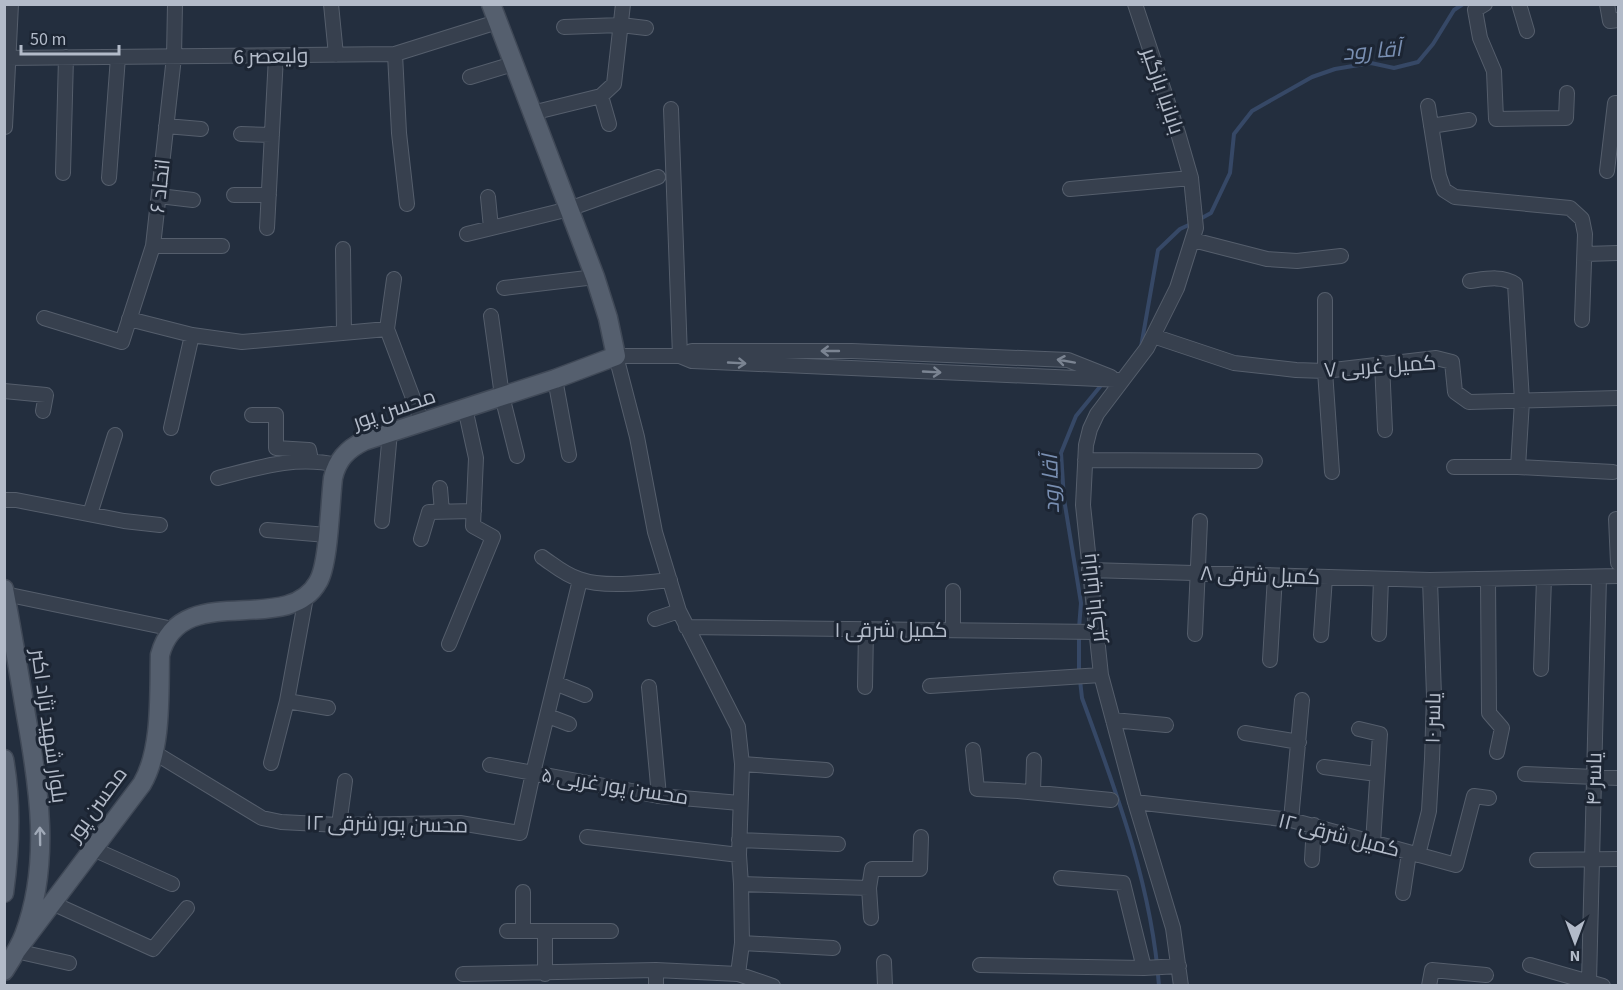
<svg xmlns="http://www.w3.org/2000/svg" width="1623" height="990" viewBox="0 0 1623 990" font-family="'Source Sans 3',Cairo,sans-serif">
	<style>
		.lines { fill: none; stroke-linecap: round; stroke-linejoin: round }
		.stream { stroke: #364866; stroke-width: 4 }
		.minor-casing { stroke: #555e6c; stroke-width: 16 }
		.major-casing { stroke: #404957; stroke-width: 21 }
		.minor { stroke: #37404e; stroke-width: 14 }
		.major { stroke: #555f6e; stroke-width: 18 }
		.oneway { stroke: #7b8492 }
		.oneway2 { stroke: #a0a9b7 }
		.labels { text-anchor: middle; stroke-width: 6; stroke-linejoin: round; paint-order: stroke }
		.street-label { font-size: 21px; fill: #b3bbc9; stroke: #1c2533 }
		.water-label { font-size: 22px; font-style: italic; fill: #798fb2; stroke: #1c2533 }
	</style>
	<rect width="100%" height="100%" fill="#232e3e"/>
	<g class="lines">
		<!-- stream -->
		<path class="stream" d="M1200,219L1211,213L1230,173L1234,134L1252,111L1312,77L1335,69L1371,63L1394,68L1418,62L1433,44L1454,10L1463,4
			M1141,347L1158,250L1180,229L1193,223
			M1079,628L1081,603L1064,499L1061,453L1076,416L1103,383
			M1079,636V673
			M1080,680L1082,698C1116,791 1152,886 1159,986"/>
		<!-- minor casing -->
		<g class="minor-casing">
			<path id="minor" d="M175,4L174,57L153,246H222
				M331,4L336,55
				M1135,4L1178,133L1191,178L1196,228L1177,288L1147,348L1097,414L1090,429L1086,445L1083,505L1101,675L1135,802L1173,928L1181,986
				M1485,4L1475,10L1480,38L1494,71L1496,119L1566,118L1567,93
				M1519,4L1527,31
				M1607,4L1610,21L1618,20
				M564,27L621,25L646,28
				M395,54L399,133L407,204
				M4,58L395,54L497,22
				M470,77L513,64
				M601,96L609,124
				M1428,106L1439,176L1444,190L1455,197L1570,208L1582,219L1585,234L1582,320
				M671,109L680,356
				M532,113L601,96L614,84L623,4
				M166,126L201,129
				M1431,126L1469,120
				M5,127L11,4
				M241,134L272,135
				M1607,171L1615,103H1618
				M63,173L66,57
				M109,178L118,57
				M1070,189L1191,178
				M234,195H269
				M159,196L193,200
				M488,197L491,228
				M267,228L276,56
				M467,234L569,209L658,177
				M1193,240L1267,259L1297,261L1341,256
				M343,249L344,333
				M1585,254L1618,253
				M1470,281C1485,279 1502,275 1515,284L1522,401L1518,467
				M504,288L595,277
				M1325,300V371L1332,472
				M491,316L502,396L517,456
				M44,318L122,342L153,246
				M129,319L192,335L242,342L387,329L422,422
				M387,329L394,279
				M1153,336L1234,363L1296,370L1325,371L1436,358L1452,362L1455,392L1469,402L1618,398
				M680,356L692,351H852L1068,360L1111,377
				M1382,363L1385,430
				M555,379L569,455
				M4,391L46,395L43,411
				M252,415H276V448L309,450L311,460
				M171,428L192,335
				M1085,460L1255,461
				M1454,467H1518L1613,472
				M218,478C257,468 296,455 337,465
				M440,488L442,512
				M4,500H16L124,521L160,525
				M90,514L115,435
				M1616,519L1618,563
				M382,521L390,432
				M267,530L327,535
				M421,539L429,512L474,511
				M542,557C554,565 565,575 579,579C604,588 644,583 670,580
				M1089,570L1430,580L1618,576
				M1488,579L1489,713L1502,728L1497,752
				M953,591V630
				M5,594L173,629
				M655,619L679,611
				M686,627L1096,632
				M1195,634L1200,521
				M1379,634L1381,579
				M1321,635L1325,577
				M449,644L493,537L473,526L476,458L465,408
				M1270,660L1275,576
				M1541,669L1544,578
				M555,683L585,695
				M930,686L1101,675
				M649,687L659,796
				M865,687L866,629
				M287,701L328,708
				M548,716L569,724
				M1113,720L1166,725
				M1359,729L1380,734L1373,843
				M1245,733L1299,742
				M973,750L977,789L1018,791L1111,800
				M155,753L262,818L281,822L339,825L460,823L520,833L533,773L580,580
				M271,763L287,701L306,597
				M742,764L826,770
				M490,765L659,796L740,803
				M1324,767L1377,774
				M1525,774L1618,778
				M1033,792L1034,760
				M1135,802L1291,820L1456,865L1474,796L1489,798
				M1291,820L1302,700
				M339,825L345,781
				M587,837L739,855
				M739,840L838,844
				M93,849L172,884
				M1418,855L1429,811L1432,759L1434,696L1430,580
				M1312,860L1314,825
				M1537,860L1618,859
				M1061,878L1123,883L1144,968
				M741,884L869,888
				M523,892V931
				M1403,893L1409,853
				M52,903L153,949L187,908
				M871,918L869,888L872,869H920L921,837
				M507,931H611
				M545,931V974
				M742,943L833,948
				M16,951L69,963
				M884,962L885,986
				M980,965L1144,968L1179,966
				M1530,965L1603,986
				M656,970V986
				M463,974L656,970L738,974L773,986
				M738,974L742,943L741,884L739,855L742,764L738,727L679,611L655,532L637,437L616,356H680L692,361L1121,380
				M1589,982L1599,577
				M1429,986L1432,970L1486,975"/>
		</g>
		<!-- major casing -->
		<g class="major-casing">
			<path id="major" d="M4,589C12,631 19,673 26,715C39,787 51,864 24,935C19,948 11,960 4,971
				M4,759C12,803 10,849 4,893
				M16,951L142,784C162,750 159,695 160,655C180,578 287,638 318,582C329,564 330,502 333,478C337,460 347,449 364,441L555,379L616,356L608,318L595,277L491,4"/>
		</g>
		<!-- minor -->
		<use href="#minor" class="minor"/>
		<!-- major -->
		<use href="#major" class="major"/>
	</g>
	<!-- one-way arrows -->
	<defs><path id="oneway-shaft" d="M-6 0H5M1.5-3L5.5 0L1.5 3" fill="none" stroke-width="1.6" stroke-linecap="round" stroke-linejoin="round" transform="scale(1.5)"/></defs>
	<g class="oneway">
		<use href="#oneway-shaft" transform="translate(830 351) rotate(180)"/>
		<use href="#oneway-shaft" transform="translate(1066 361) rotate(-170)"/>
		<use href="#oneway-shaft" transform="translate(737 363) rotate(3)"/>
		<use href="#oneway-shaft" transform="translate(932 372) rotate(3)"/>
	</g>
	<use class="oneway2" href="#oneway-shaft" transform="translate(40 836) rotate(-91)"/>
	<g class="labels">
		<!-- street labels -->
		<g class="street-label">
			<text transform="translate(271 56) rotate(-1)" y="7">ولیعصر 6</text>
			<text transform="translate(1163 91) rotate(71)" y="7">بابانیا بازگیر</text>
			<text transform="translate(160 186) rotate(-84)" y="7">اتحاد ۶</text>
			<text transform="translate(1380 366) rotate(-4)" y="7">کمیل غربی ۷</text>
			<text transform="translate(394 409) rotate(-19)" y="7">محسن پور</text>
			<text transform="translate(1260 575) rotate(2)" y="7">کمیل شرقی ۸</text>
			<text transform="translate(1093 598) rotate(-96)" y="7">بابانیا بازگیر</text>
			<text x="891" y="637">کمیل شرقی ۱</text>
			<text transform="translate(1433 718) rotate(-89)" y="7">یاسر ۱۰</text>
			<text transform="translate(49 726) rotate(82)" y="7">بلوار شهید نژاد اکبر</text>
			<text transform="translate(1594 779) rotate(-89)" y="7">یاسر ۴</text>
			<text transform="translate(615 786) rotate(9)" y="7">محسن پور غربی ۵</text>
			<text transform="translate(97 804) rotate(-54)" y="7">محسن پور</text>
			<text transform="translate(387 824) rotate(1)" y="7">محسن پور شرقی ۱۲</text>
			<text transform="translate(1339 835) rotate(14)" y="7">کمیل شرقی ۱۲</text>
		</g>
		<!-- water labels -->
		<g class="water-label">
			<text transform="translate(1372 50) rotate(-4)" y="8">آقا رود</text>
			<text transform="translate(1050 484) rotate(-92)" y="8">آقا رود</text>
		</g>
	</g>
	<!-- border -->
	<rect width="1623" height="990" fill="none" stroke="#b3bbc9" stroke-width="12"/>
	<!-- north arrow -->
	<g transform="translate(1575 942) rotate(180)" stroke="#1c2533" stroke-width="4.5" paint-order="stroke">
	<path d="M0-4.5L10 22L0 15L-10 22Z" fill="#b3bbc9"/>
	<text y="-9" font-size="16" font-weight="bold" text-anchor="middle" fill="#b3bbc9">N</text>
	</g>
	<!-- scale -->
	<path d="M21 45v9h98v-9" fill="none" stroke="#b3bbc9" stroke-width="3"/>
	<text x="30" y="45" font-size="18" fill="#b3bbc9" stroke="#1c2533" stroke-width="4.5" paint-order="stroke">50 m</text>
</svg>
